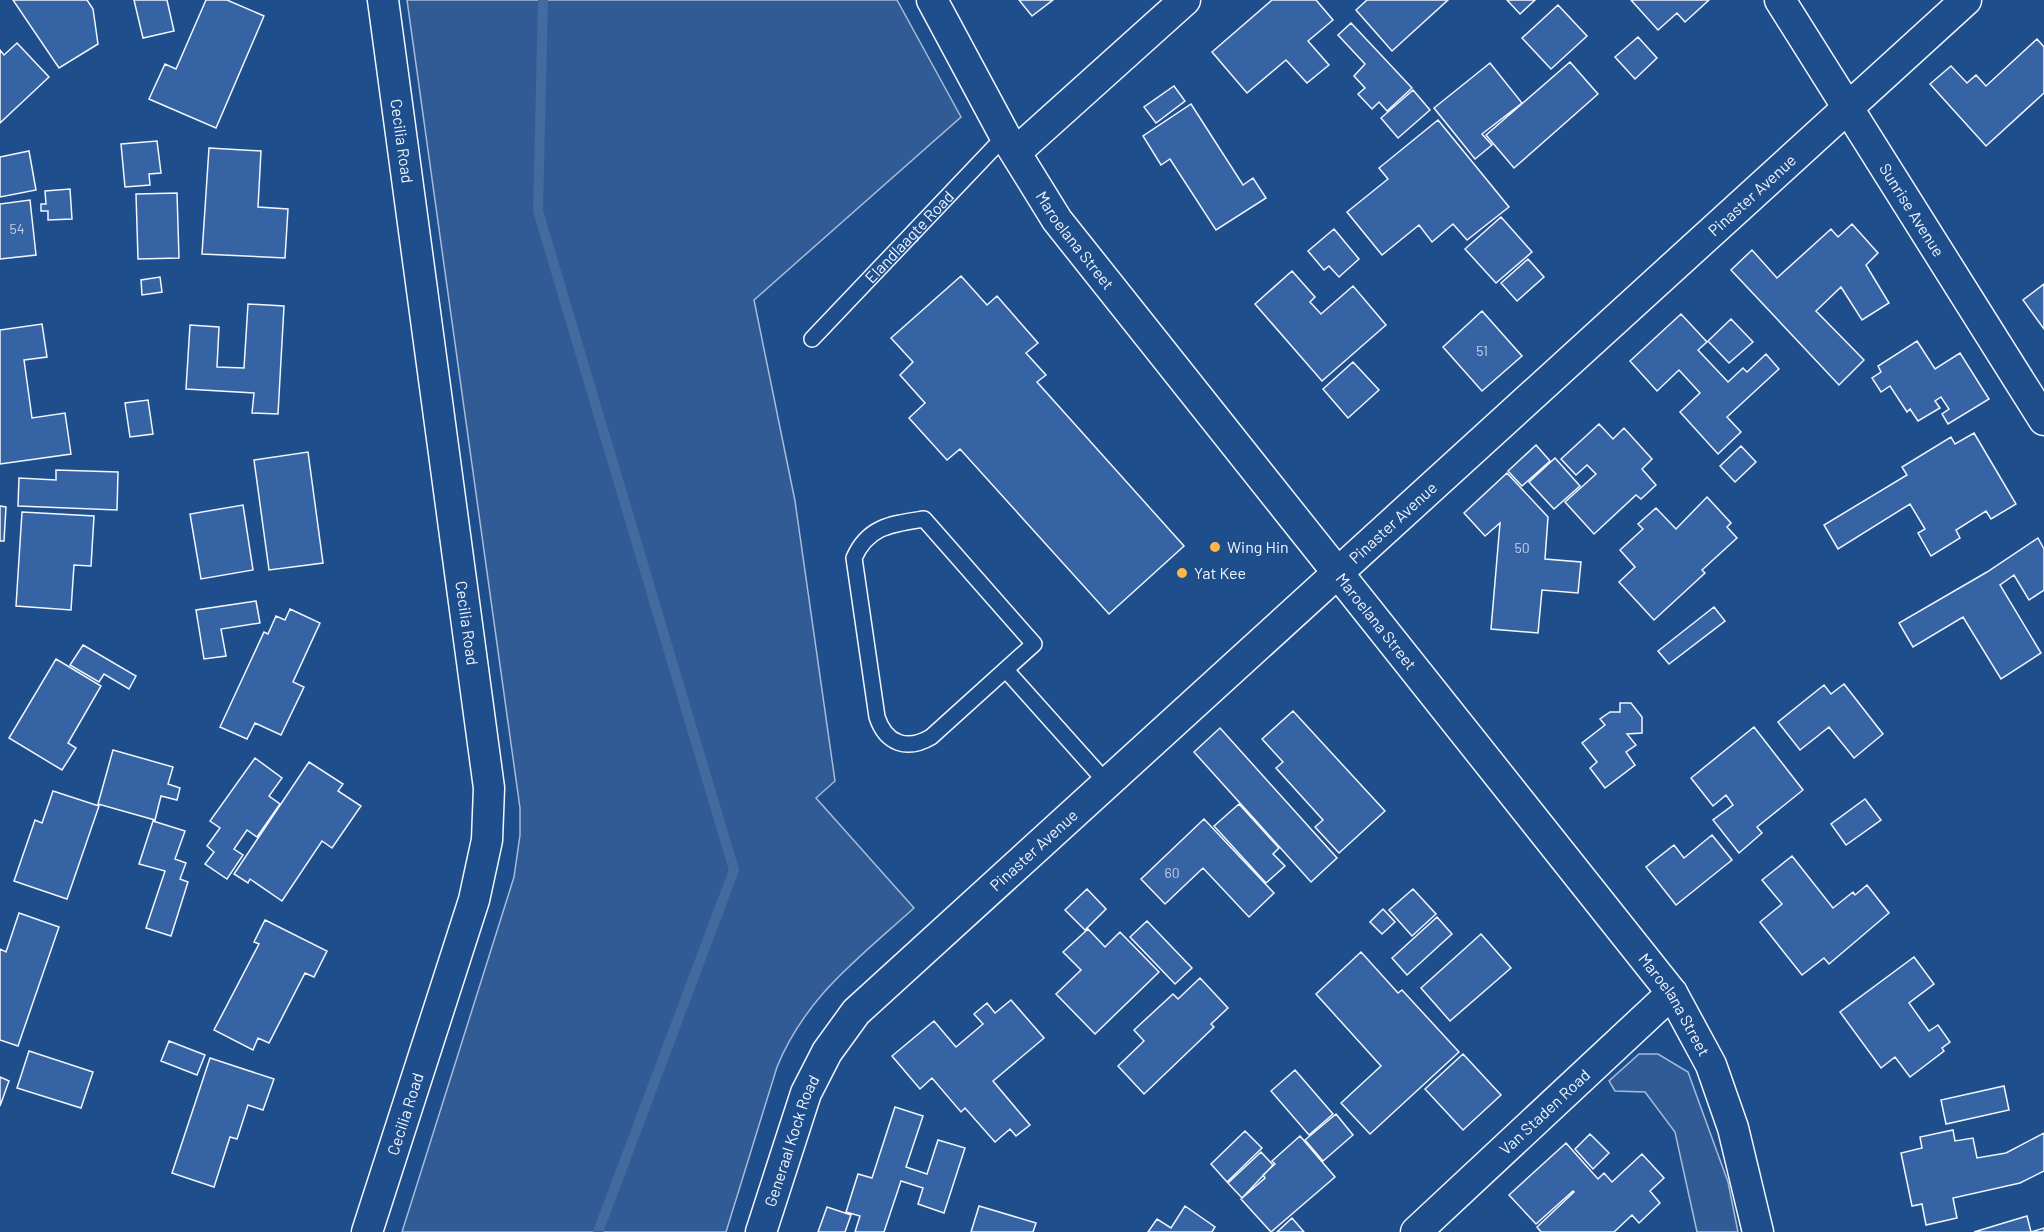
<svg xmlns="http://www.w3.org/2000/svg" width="2044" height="1232" viewBox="0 0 2044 1232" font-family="Barlow,sans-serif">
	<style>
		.green { fill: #305b95; stroke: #a8bbd7; stroke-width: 1.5 }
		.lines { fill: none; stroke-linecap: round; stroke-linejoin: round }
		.stream { stroke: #446ba0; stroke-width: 10 }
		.building { fill: #3563a3; stroke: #f2f6ff; stroke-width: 1.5 }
		.lane-casing { stroke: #f2f6ff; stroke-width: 18 }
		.street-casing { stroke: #f2f6ff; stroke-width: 33 }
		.lane { stroke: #1f4e8c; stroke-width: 15 }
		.street { stroke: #1f4e8c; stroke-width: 30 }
		.poi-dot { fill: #ffb74d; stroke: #1f4e8c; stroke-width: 2 }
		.labels { text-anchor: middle; stroke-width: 4.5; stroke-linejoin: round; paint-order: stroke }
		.number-label { font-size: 14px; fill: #c3d1e8 }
		.street-label { font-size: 16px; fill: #f2f6ff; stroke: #1f4e8c }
		.poi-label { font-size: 16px; fill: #f2f6ff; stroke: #1f4e8c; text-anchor: start }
	</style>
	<rect width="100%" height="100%" fill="#1f4e8c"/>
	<!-- green -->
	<path class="green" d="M407,0H897L961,117L754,300L795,501L835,781L816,798L914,908C859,958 806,996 777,1067L726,1232H402L514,877L520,835V808Z
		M1639,1054H1658L1688,1072L1728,1182L1738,1232H1697L1675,1132L1645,1092L1615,1091L1609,1081Z"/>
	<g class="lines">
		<!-- stream -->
		<path class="stream" d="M543,0L538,211L734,870L598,1232"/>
	</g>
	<!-- building -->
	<path class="building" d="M13,0H87L93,9L98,44L59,68Z
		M134,0H167L174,31L143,38Z
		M206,0H227L264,16L216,128L149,99L165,64L176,69Z
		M1019,0H1053L1032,16Z
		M1272,0H1316L1333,20L1308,41L1329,65L1307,83L1286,60L1247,93L1212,52Z
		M1367,0H1448L1392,51L1356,10Z
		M1507,0H1535L1520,14Z
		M1631,0H1709L1685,22L1677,13L1658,30Z
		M1558,5L1587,36L1551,69L1522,38Z
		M1351,23L1412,88L1387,111L1379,102L1372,109L1358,94L1365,88L1354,76L1365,64L1338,35Z
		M1638,37L1657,58L1635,79L1615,57Z
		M2037,39L2044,47V93L1986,146L1930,84L1951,66L1967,83L1976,75L1986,86Z
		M17,43L49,77L0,123V50L4,55Z
		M1570,62L1598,94L1514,168L1486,135Z
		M1490,63L1522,103L1482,134L1492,145L1475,159L1434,108Z
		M1174,86L1185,101L1156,123L1144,107Z
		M1413,90L1430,110L1398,138L1381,118Z
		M1191,104L1243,185L1253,178L1266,198L1216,230L1170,159L1161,165L1143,136Z
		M1438,120L1509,207L1467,240L1453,224L1432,242L1419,225L1382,255L1347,212L1388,179L1379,168Z
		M157,141L161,173L149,174L150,185L125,187L121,144Z
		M209,148L261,151L258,207L288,209L285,258L202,254Z
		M29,151L36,190L0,197V157Z
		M70,189L72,219L48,220V211H41V204H46L45,191Z
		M177,193L179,258L138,259L136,194Z
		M30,200L36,255L0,259V204Z
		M1501,217L1532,252L1496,283L1465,249Z
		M1852,224L1878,253L1866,265L1889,303L1862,320L1841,287L1816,311L1864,360L1839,385L1731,270L1752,250L1777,278L1831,229L1838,237Z
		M1334,229L1359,259L1339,277L1329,266L1324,270L1308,251Z
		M1528,259L1544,277L1517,301L1501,283Z
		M1292,271L1315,297L1310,302L1321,314L1353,286L1386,325L1322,381L1255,304Z
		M961,276L987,305L997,296L1038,343L1026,353L1046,375L1037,382L1184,546L1109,614L960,449L947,460L909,418L925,403L900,375L913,362L891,338Z
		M160,277L162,292L142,295L141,280Z
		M2044,284V329L2023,300Z
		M248,304L284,306L278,414L252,413L254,393L186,389L190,325L219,327L217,367L244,368Z
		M1482,311L1522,356L1482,391L1443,347Z
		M1681,314L1707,342L1698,350L1728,382L1743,368L1747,372L1766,354L1779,369L1727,417L1741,432L1718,454L1680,412L1700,393L1679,370L1657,391L1630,361Z
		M1731,319L1753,342L1729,363L1708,341Z
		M42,324L47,357L24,360L32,418L65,413L71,454L0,464V330Z
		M1917,341L1935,369L1960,353L1989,399L1948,424L1942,414L1949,409L1941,397L1935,401L1940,408L1918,421L1910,409L1907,412L1890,386L1881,392L1872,378L1881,372L1878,366Z
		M1353,362L1379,390L1348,418L1323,389Z
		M148,400L153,434L130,437L125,403Z
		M1599,424L1613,439L1624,428L1652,459L1642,469L1656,485L1641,499L1636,495L1594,534L1565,502L1596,474L1587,465L1576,475L1561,459Z
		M1974,433L2016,504L1991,519L1986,511L1956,530L1960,538L1931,556L1918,533L1925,529L1910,504L1838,549L1824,525L1907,475L1902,467L1951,437L1955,444Z
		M1536,445L1550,461L1522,486L1508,471Z
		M1741,446L1756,462L1735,482L1720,466Z
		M308,452L323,563L269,570L254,460Z
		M1555,458L1580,486L1554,509L1529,482Z
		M56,470L118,472L117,510L18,506L19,478L56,480Z
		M1507,473L1548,517L1545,559L1581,562L1578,593L1542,590L1538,633L1491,629L1500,523L1485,536L1464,513Z
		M1707,497L1731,523L1727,527L1737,538L1702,570L1705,573L1654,620L1619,582L1635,567L1620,550L1643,529L1638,524L1656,508L1676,529Z
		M243,505L253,570L201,579L190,514Z
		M0,506L6,507L4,541H0Z
		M22,512L94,516L91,566L74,565L71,610L16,606Z
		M2038,538L2044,549V590L2029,600L2014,575L2000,585L2041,653L2001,679L1963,617L1913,647L1899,623L1987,572Z
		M256,601L260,623L221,629L226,656L204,659L196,610Z
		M1714,607L1725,621L1669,664L1658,651Z
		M290,609L320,623L293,682L304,687L281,735L255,723L247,739L220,727L264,632L268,634L276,616L285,620Z
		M83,645L136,676L129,689L104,674L99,682L70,665Z
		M56,659L101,686L68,743L76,748L62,770L9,738Z
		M1844,684L1883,734L1854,758L1829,727L1800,750L1778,722L1824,685L1831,694Z
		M1620,703H1631L1642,717V733L1627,734L1636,745L1626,752L1635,765L1605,788L1590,768L1597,762L1582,743L1605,725L1600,719L1610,712H1620Z
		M1293,711L1385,811L1339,853L1315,827L1323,820L1276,768L1283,762L1262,739Z
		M1754,727L1803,790L1757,827L1762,833L1739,853L1713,820L1733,805L1726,795L1713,806L1691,778Z
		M1220,728L1337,858L1311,882L1194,752Z
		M113,750L173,767L168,784L180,788L177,800L161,796L155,820L98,804Z
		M255,758L282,778L269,796L280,804L257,837L247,830L234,849L243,855L227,879L205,864L214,852L207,846L220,828L210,821Z
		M309,762L343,784L338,791L361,806L332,848L322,841L282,901L250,879L248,883L234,874Z
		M53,791L99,806L67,899L14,881L35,820L42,823Z
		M1865,799L1881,820L1846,845L1831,824Z
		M1239,804L1279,848L1273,854L1285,866L1266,883L1214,826Z
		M1204,819L1274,893L1249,917L1203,868L1165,904L1141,879Z
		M153,821L185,831L175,859L186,863L180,879L188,882L171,936L146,928L165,871L139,864Z
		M1712,835L1732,860L1676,905L1646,867L1674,845L1684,858Z
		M1792,856L1833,908L1853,892L1855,895L1867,885L1889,913L1829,964L1824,958L1802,975L1760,922L1782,904L1762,880Z
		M1087,889L1106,909L1085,930L1065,910Z
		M1413,889L1436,914L1412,936L1389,910Z
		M1383,909L1395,922L1382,934L1370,922Z
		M19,913L59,927L18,1046L0,1040V949L6,952Z
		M1437,917L1452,934L1407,975L1392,958Z
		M265,920L327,951L314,977L305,973L269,1043L258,1038L253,1050L214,1030L259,944L254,942Z
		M1147,921L1192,968L1175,984L1130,937Z
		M1088,929L1105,947L1120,932L1159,972L1095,1034L1056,994L1081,970L1063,952Z
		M1481,934L1511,968L1450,1021L1421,988Z
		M1361,952L1398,993L1402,990L1459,1052L1370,1134L1341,1103L1381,1066L1316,994Z
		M1914,957L1934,984L1909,1003L1929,1031L1938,1025L1950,1042L1942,1048L1944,1051L1910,1077L1895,1057L1881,1068L1840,1012Z
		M1200,978L1228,1008L1211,1024L1214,1027L1144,1094L1118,1066L1144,1041L1134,1030L1173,994L1178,999Z
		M1011,1000L1044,1038L993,1081L1030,1125L1016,1136L1010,1129L995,1142L965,1108L961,1112L932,1078L920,1089L892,1056L934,1021L956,1047L983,1024L974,1014L987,1003L995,1013Z
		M169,1041L205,1055L197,1075L161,1061Z
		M29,1051L93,1072L81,1108L17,1088Z
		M1463,1054L1501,1095L1463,1130L1425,1089Z
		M210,1058L274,1079L263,1110L248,1105L237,1139L230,1137L214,1187L172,1173Z
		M1295,1070L1333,1114L1309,1135L1271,1091Z
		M0,1077L9,1081L0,1106Z
		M2004,1086L2009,1110L1946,1124L1941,1100Z
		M895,1107L923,1116L906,1167L927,1174L938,1140L965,1148L944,1213L918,1204L923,1188L901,1181L884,1232H855L860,1216L846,1212L858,1174L872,1178Z
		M1336,1114L1353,1135L1323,1161L1305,1140Z
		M1953,1130L1955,1141L1973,1138L1977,1158L2006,1153L2044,1133V1171L2020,1183L1953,1198L1957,1218L1926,1225L1922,1204L1912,1206L1901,1153L1922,1148L1920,1137Z
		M1245,1131L1262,1148L1227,1182L1211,1164Z
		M1590,1134L1609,1153L1593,1169L1575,1149Z
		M1300,1136L1335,1177L1271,1232L1241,1199L1265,1178L1263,1175L1275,1164L1272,1161Z
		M1566,1143L1598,1179L1604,1173L1612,1182L1642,1154L1664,1178L1650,1191L1660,1203L1639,1223L1632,1215L1614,1232H1541L1537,1227L1574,1192L1573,1191L1536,1224L1509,1195Z
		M1261,1152L1273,1165L1242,1198L1228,1183Z
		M979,1206L1036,1223L1033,1232H971Z
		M1185,1206L1215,1227L1212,1232H1148L1157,1219L1171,1228Z
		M827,1207L851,1215L845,1232H818Z
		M2027,1216L2031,1232L2044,1228V1232H1974Z
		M1292,1218L1304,1232H1277Z"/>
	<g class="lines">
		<!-- lane casing -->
		<g class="lane-casing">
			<g id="lane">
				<path id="s1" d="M812,339L1005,136"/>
				<path d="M924,519L1034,644L931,737C907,751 886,744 877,717L854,558C868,526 892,524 924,519Z"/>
				<path d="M1006,670L1107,783"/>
			</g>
		</g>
		<!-- street casing -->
		<g class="street-casing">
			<g id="street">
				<path id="s2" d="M932,0L1005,136L1057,220L1672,993L1711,1065L1733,1128L1758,1232"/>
				<path id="s3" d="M1780,0L2044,420"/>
				<path d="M1016,152L1185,0"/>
				<path id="s4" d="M367,1232L474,900L487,840L489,788L383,0"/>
				<path id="s5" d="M761,1232L806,1093L827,1052L856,1012L1966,0"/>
				<path id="s6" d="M1416,1232L1672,993"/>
			</g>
		</g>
		<!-- lane -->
		<use href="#lane" class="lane"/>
		<!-- street -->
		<use href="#street" class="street"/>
	</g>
	<!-- markers -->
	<g class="poi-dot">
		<circle cx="1215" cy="547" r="6"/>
		<circle cx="1182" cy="573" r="6"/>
	</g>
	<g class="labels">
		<!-- number labels -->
		<g class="number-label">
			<text x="17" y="234">54</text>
			<text x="1482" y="356">51</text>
			<text x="1522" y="553">50</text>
			<text x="1172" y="878">60</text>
		</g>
		<!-- street labels -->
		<g class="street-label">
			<text transform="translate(402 141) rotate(82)" y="6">Cecilia Road</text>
			<text dy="6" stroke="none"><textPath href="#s5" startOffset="1454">Pinaster Avenue</textPath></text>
			<text dy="6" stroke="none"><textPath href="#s3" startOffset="248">Sunrise Avenue</textPath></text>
			<text dy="6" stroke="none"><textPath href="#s1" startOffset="141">Elandlaagte Road</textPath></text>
			<text dy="6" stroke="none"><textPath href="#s2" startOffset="280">Maroelana Street</textPath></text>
			<text dy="6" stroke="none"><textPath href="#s5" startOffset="968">Pinaster Avenue</textPath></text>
			<text dy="6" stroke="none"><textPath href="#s2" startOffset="766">Maroelana Street</textPath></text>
			<text transform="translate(467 623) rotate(82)" y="6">Cecilia Road</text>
			<text dy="6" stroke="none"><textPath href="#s5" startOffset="482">Pinaster Avenue</textPath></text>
			<text dy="6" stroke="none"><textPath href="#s2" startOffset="1252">Maroelana Street</textPath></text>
			<text dy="6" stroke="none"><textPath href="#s6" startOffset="176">Van Staden Road</textPath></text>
			<text dy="6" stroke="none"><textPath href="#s4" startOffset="124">Cecilia Road</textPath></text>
			<text dy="6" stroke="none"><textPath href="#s5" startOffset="96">Generaal Kock Road</textPath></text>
		</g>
		<!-- poi labels -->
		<g class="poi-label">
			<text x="1227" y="553">Wing Hin</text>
			<text x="1194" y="579">Yat Kee</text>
		</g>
	</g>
</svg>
